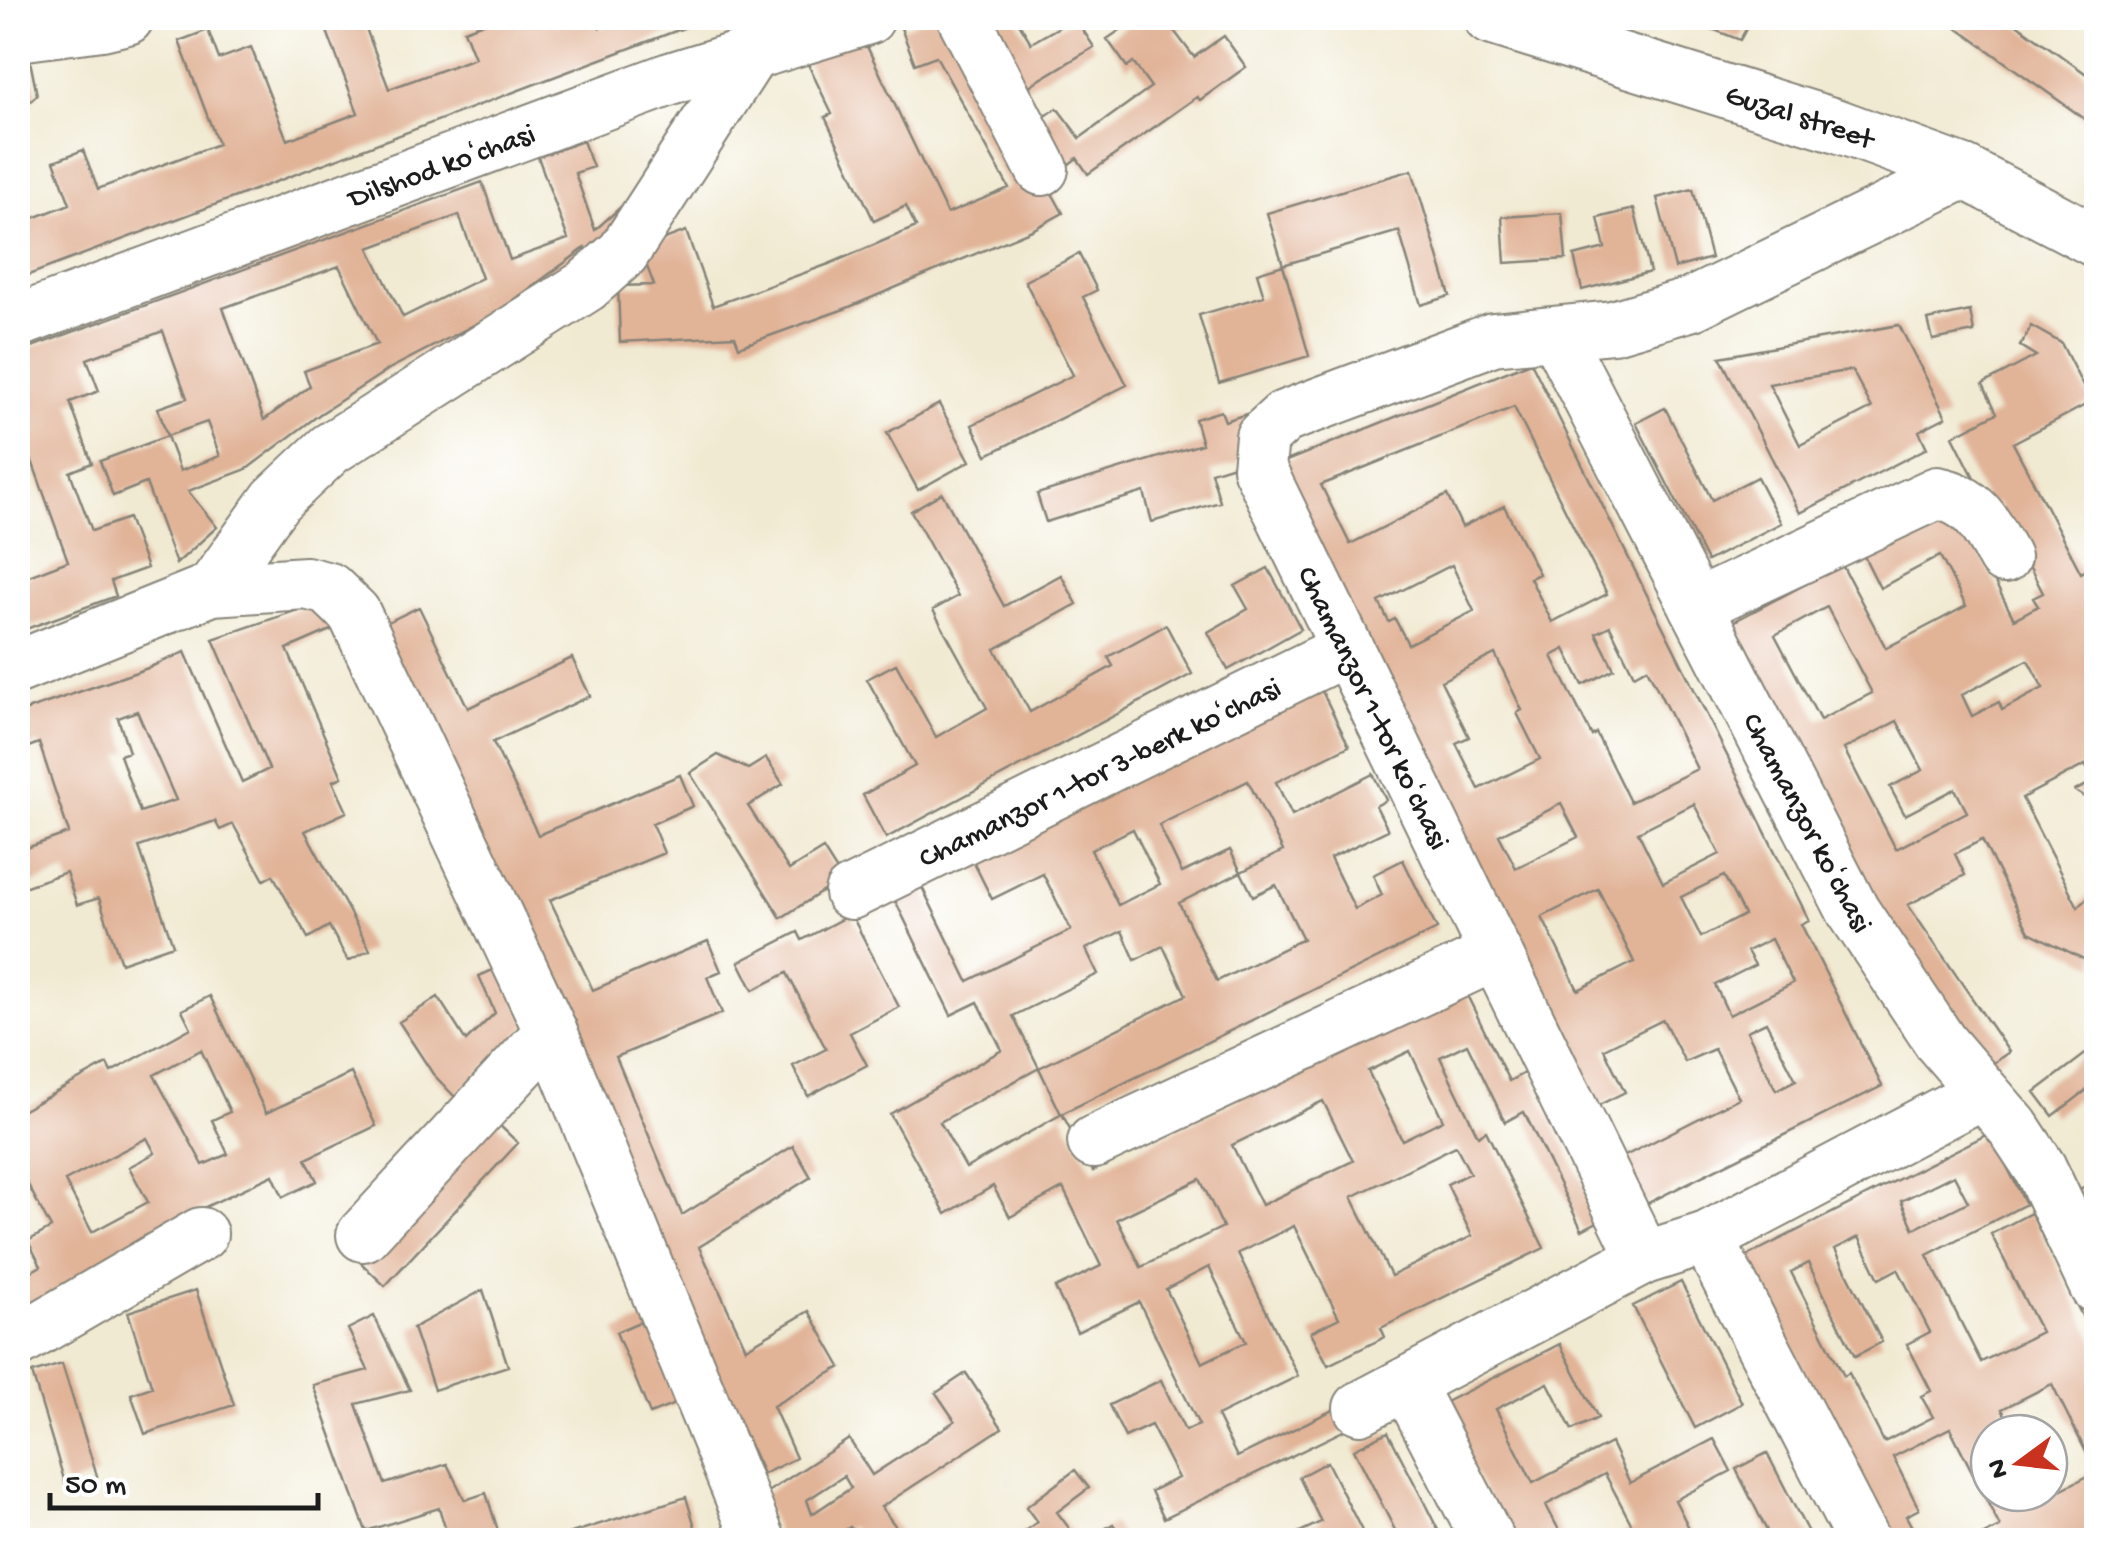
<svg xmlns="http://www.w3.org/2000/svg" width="2114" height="1558" viewBox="0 0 2114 1558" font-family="'Gochi Hand',sans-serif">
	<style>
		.building { fill: #e1b397; fill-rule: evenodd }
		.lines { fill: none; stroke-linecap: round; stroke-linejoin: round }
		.minor-casing { stroke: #868378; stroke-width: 56 }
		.minor { stroke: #fff; stroke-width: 52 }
		.labels { text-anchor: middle; stroke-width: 8; stroke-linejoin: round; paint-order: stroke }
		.street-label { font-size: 30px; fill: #1c1c1c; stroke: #fff }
	</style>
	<rect width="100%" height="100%" fill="#fff"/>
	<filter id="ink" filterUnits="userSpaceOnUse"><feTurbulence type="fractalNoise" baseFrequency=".01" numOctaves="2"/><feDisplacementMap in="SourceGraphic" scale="20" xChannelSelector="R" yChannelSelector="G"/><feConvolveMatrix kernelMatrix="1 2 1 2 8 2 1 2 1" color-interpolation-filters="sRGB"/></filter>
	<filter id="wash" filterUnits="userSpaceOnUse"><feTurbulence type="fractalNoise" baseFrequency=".0048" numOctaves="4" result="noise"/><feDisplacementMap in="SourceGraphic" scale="40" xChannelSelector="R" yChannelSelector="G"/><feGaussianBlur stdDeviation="2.25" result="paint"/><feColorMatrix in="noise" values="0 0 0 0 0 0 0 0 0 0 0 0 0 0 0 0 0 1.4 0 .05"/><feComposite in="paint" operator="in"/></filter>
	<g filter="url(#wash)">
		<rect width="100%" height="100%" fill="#f1ead3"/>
		<g id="blocks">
			<!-- building -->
			<path class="building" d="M322,18H362L389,89L475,58L464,30L497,18H596L600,28L627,18H710L18,279V224L70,204L54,161L83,150L98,189L218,144L179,41L208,30L219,59L251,47L287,140L358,113Z
				M928,18H955L1063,213L1032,230L847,308L739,347L735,336L620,342L618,286L654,285L640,248L686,231L713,306L829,264L916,227L906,206L874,221L825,117L832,114L807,62L862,36L947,214L1009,188L936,56L915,64L901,28Z
				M975,18H1016L1031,43L1075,18L1094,47L1019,92Z
				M1138,18H1196L1175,32L1194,57L1224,36L1246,67L1200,100L1197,97L1088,174L1077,158L1064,168L1034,124L1057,108L1080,138L1151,87L1133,62L1127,67L1107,39Z
				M1684,18H1752L1740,40Z
				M1943,18H2008L2096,81V127Z
				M29,56L37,95L18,112V58Z
				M583,141L593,167L575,173L595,230L632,197L597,260L585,248L495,314L389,369L320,414L247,469L188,491L217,527L176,564L146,483L113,496L100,461L167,436L180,471L220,456L207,422L167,436L158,408L187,398L163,331L87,359L99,391L70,402L92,463L70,472L92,531L128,518L147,568L111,581L116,596L18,632V580L68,561L18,422V352L482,182L510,260L568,239L538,157ZM459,215L482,278L403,317L369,248ZM339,266L377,344L304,371L310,386L264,420L223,308Z
				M1412,170L1450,296L1421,305L1399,231L1283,265L1267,213Z
				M1693,189L1711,258L1675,268L1657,198Z
				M1634,209L1650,272L1582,290L1574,256L1605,248L1598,218Z
				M1562,213L1566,259L1505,263L1502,217Z
				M1079,254L1097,290L1083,297L1127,385L987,455L972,425L1073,375L1025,281Z
				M1283,265L1309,356L1219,383L1199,315L1264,296L1257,273Z
				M1970,311L1974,332L1933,340L1928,320Z
				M1899,325L1946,417L1919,431L1927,448L1800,513L1720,357ZM1852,370L1872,408L1800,445L1769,384Z
				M2031,326L2061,343L2091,402L2013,443L2081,573L2096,565V710L2092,712L2096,720V805L2075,791L2094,781L2085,765L2022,798L2078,907L2096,889V965L2029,932L1982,840L1955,854L1965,875L1908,905L2009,1052L1982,1071L1871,898L1875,896L1733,622L1842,565L1886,648L1966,606L1940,556L1880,588L1863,554L1955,506L2014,619L2038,606L2033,598L2043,593L1997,503L1989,507L1953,436L1997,413L1983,384L2036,356L2020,346ZM1827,607L1872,693L1820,720L1775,635ZM2028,660L2043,688L2002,710L1999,702L1972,716L1962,695ZM1897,721L1923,770L1890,787L1905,815L1955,789L1967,812L1896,849L1844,749Z
				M1531,362L1809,920L1801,924L1882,1086L1642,1206L1619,1159L1739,1098L1714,1049L1685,1062L1663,1020L1604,1049L1625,1092L1593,1108L1274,466ZM1514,407L1607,594L1552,622L1530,578L1539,574L1504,506L1462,527L1447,495L1350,544L1321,485ZM1452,565L1474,611L1408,644L1395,619L1389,622L1379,602ZM1610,626L1634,675L1647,668L1697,769L1630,802L1596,733L1592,736L1552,656L1565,649L1583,685L1614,669L1596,633ZM1495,654L1522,710L1517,713L1540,759L1479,789L1456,743L1469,737L1441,681ZM1561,804L1578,837L1516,868L1499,835ZM1694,804L1720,854L1663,883L1638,832ZM1724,876L1744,915L1701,937L1681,897ZM1598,889L1634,962L1578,990L1542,917ZM1771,939L1793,983L1729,1015L1715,985L1755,965L1747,951ZM1766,1022L1796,1080L1776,1090L1747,1031Z
				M939,404L970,461L918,490L887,433Z
				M1665,408L1712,500L1757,477L1781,523L1707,561L1636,423Z
				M1221,411L1225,421L1246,414L1251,429L1237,464L1211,472L1220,502L1152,522L1144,492L1046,522L1037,494L1202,444L1195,419Z
				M942,493L1004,606L1061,575L1077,604L995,649L1030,712L1113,666L1108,657L1166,625L1192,674L886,838L863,795L915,766L867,679L896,664L936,737L987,708L933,610L958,596L911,511Z
				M1268,568L1301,629L1228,670L1208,632L1248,609L1235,586Z
				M321,602L333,629L287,649L342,777L333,781L347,812L305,831L370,950L348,961L329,926L308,938L273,875L264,880L233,824L220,830L215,821L139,847L173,945L121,963L99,898L77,905L66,872L18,889V851L69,833L39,743L18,751V713L148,668L185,652L242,782L269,769L213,639ZM137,711L176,800L140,812L120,755L129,752L118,718Z
				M419,607L468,708L572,658L590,696L493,742L538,835L680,775L693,806L652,824L664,853L550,900L593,990L708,941L721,971L707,977L722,1013L616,1057L682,1215L793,1146L811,1177L699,1247L746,1348L809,1311L841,1367L773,1406L796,1458L763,1474L652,1234L382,625Z
				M1320,687L1349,746L1276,782L1292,815L1373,774L1386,800L1376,806L1388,830L1330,858L1355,909L1382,895L1373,875L1403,860L1437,929L1061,1114L1039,1068L1186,995L1163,946L1135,960L1122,931L1086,949L1098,974L1013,1016L1039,1068L940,1122L966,1168L1062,1114L1093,1171L1464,989L1509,1081L1528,1071L1601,1220L1582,1230L1524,1112L1505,1122L1467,1044L1440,1057L1478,1136L1486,1131L1544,1248L1381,1328L1385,1337L1328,1365L1311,1332L1339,1318L1294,1226L1238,1253L1298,1376L1217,1416L1237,1457L1337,1408L1347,1429L1164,1518L1151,1491L1178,1478L1151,1425L1125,1437L1109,1405L1161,1380L1185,1431L1199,1425L1139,1302L1077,1332L1055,1288L1101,1266L1063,1188L1010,1217L993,1186L946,1214L890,1114L1002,1050L978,1002L951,1015L890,890L917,877L968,981L1071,930L1043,874L992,899L972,859ZM1248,781L1283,851L1241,872L1253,896L1276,885L1303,939L1217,981L1179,903L1241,872L1230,850L1182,873L1159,825ZM1133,829L1160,884L1118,905L1091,850ZM1410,1051L1443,1120L1402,1140L1368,1071ZM1323,1101L1353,1161L1262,1205L1232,1145ZM1456,1146L1470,1173L1447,1184L1472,1236L1391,1276L1352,1197ZM1200,1179L1223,1227L1141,1267L1117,1219ZM1209,1267L1246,1342L1202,1363L1166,1289Z
				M718,755L748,769L766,758L783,784L748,806L789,870L823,849L842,879L781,918L690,773Z
				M851,914L899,1007L850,1033L867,1065L808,1096L793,1066L826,1049L787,973L753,990L739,962L798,932L802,940Z
				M502,966L528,1025L455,1097L433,1074L399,1022L438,997L466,1041L495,1013L479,976Z
				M210,996L266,1113L351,1073L376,1126L306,1159L317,1181L283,1197L273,1175L188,1215L18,1319V1279L41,1266L28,1241L51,1228L18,1166V1113L107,1064L111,1072L191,1028L182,1010ZM201,1050L230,1112L212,1120L228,1154L203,1165L154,1075ZM147,1138L155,1153L129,1167L148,1202L92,1232L65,1181Z
				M2096,1046V1083L2053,1116L2035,1092Z
				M493,1119L518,1143L385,1286L360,1262Z
				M1990,1133L2026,1204L1927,1255L1981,1362L2041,1332L1991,1234L2031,1213L2096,1344V1532L2080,1540H1973L2000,1527L1950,1428L1893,1457L1919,1509L1906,1516L1919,1540H1888L1745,1257ZM1954,1175L1968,1202L1914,1229L1901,1201ZM1859,1237L1879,1279L1898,1269L1930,1332L1907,1344L1931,1391L1921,1396L1933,1417L1884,1442L1849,1373L1844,1376L1791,1272L1808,1263L1855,1356L1882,1342L1835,1249ZM2052,1384L2096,1472L2046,1497L2045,1493H1989V1433H2014L2002,1409Z
				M2096,1182V1237L2075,1192Z
				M1681,1282L1742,1403L1695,1428L1633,1306Z
				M196,1290L234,1405L145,1434L131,1394L152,1387L128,1312Z
				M483,1290L508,1366L434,1390L413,1328Z
				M374,1316L410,1390L356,1404L385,1484L447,1464L465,1500L486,1493L501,1540H449L439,1508L366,1531L313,1385L368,1370L348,1329Z
				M651,1317L685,1400L650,1414L616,1332Z
				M1560,1344L1598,1418L1572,1430L1548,1383L1496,1409L1533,1483L1611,1443L1630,1483L1714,1439L1731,1471L1675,1500L1695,1540H1611L1634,1529L1605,1474L1546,1505L1564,1540H1509L1440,1405Z
				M62,1364L97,1476L66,1486L32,1373Z
				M966,1373L1002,1428L881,1507L906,1540H861L850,1527L830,1540H779L763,1495L849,1439L872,1475L955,1421L936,1393ZM844,1476L851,1488L812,1514L807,1500Z
				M1388,1432L1423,1500L1443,1540H1400L1354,1449Z
				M1767,1453L1799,1515L1812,1540H1748L1767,1531L1736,1469Z
				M1327,1462L1362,1531L1343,1540H1283L1321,1522L1299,1477Z
				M1075,1470L1089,1488L1057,1512L1078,1540H1013L1037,1522L1026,1507Z
				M686,1497L699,1540H549Z
				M1113,1524L1124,1540H1087Z"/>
		</g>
	</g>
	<g filter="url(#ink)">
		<use href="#blocks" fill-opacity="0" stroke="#868378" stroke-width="2.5"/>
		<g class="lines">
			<!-- minor casing -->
			<g class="minor-casing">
				<g id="minor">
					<path d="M964,18L1042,169"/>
					<path id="s1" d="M1490,18L1838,126L1964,172L2096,241"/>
					<path d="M18,35L102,24L127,18"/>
					<path d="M18,321L670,79L868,18"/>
					<path d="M1556,334L1853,911L1941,1043L2013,1127L2040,1168L2096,1287"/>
					<path d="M212,589L276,500L330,449L586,286L623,253L753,52"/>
					<path d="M1696,606L1937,493C1975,500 1986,525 2004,557"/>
					<path d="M18,667L212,589L306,583L329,589L354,613L551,1032L759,1540"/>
					<path d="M851,893L1347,649"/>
					<path d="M1094,1142L1496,954"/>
					<path d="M363,1235L551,1032"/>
					<path d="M1707,1238L1863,1540"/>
					<path d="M1644,1258L1259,468L1262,437L1284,417L1493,339L1613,327L1692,304L1964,172"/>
					<path d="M18,1341L201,1234"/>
					<path d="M1407,1384L1488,1540"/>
					<path d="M1360,1408L1644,1258L1707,1238L1981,1093"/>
				</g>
			</g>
			<!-- minor -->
			<use href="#minor" class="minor"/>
		</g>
	</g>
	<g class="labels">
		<!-- street labels -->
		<g class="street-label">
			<text dy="10" stroke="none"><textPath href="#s1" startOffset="325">Guzal street</textPath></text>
			<text transform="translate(441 164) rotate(-20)" y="10">Dilshod koʻchasi</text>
			<text transform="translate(1375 707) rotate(64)" y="10">Chamanzor 1-tor koʻchasi</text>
			<text transform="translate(1099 771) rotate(-26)" y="10">Chamanzor 1-tor 3-berk koʻchasi</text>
			<text transform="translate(1809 822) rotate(62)" y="10">Chamanzor koʻchasi</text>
		</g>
	</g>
	<!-- margin -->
	<rect width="2114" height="1558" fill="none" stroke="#fff" stroke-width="60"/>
	<!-- north arrow -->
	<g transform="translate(2019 1463) rotate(255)"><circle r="48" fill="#ffffff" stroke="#a4a4a4" stroke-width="2.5"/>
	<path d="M0-8L18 38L0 25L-18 38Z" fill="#c8321e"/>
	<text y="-15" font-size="28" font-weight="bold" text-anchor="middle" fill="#1c1c1c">N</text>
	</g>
	<!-- scale -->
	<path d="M50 1493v15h268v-15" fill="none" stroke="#1c1c1c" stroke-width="5"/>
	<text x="65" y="1493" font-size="30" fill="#1c1c1c" stroke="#ffffff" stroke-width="8" paint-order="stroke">50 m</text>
</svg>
